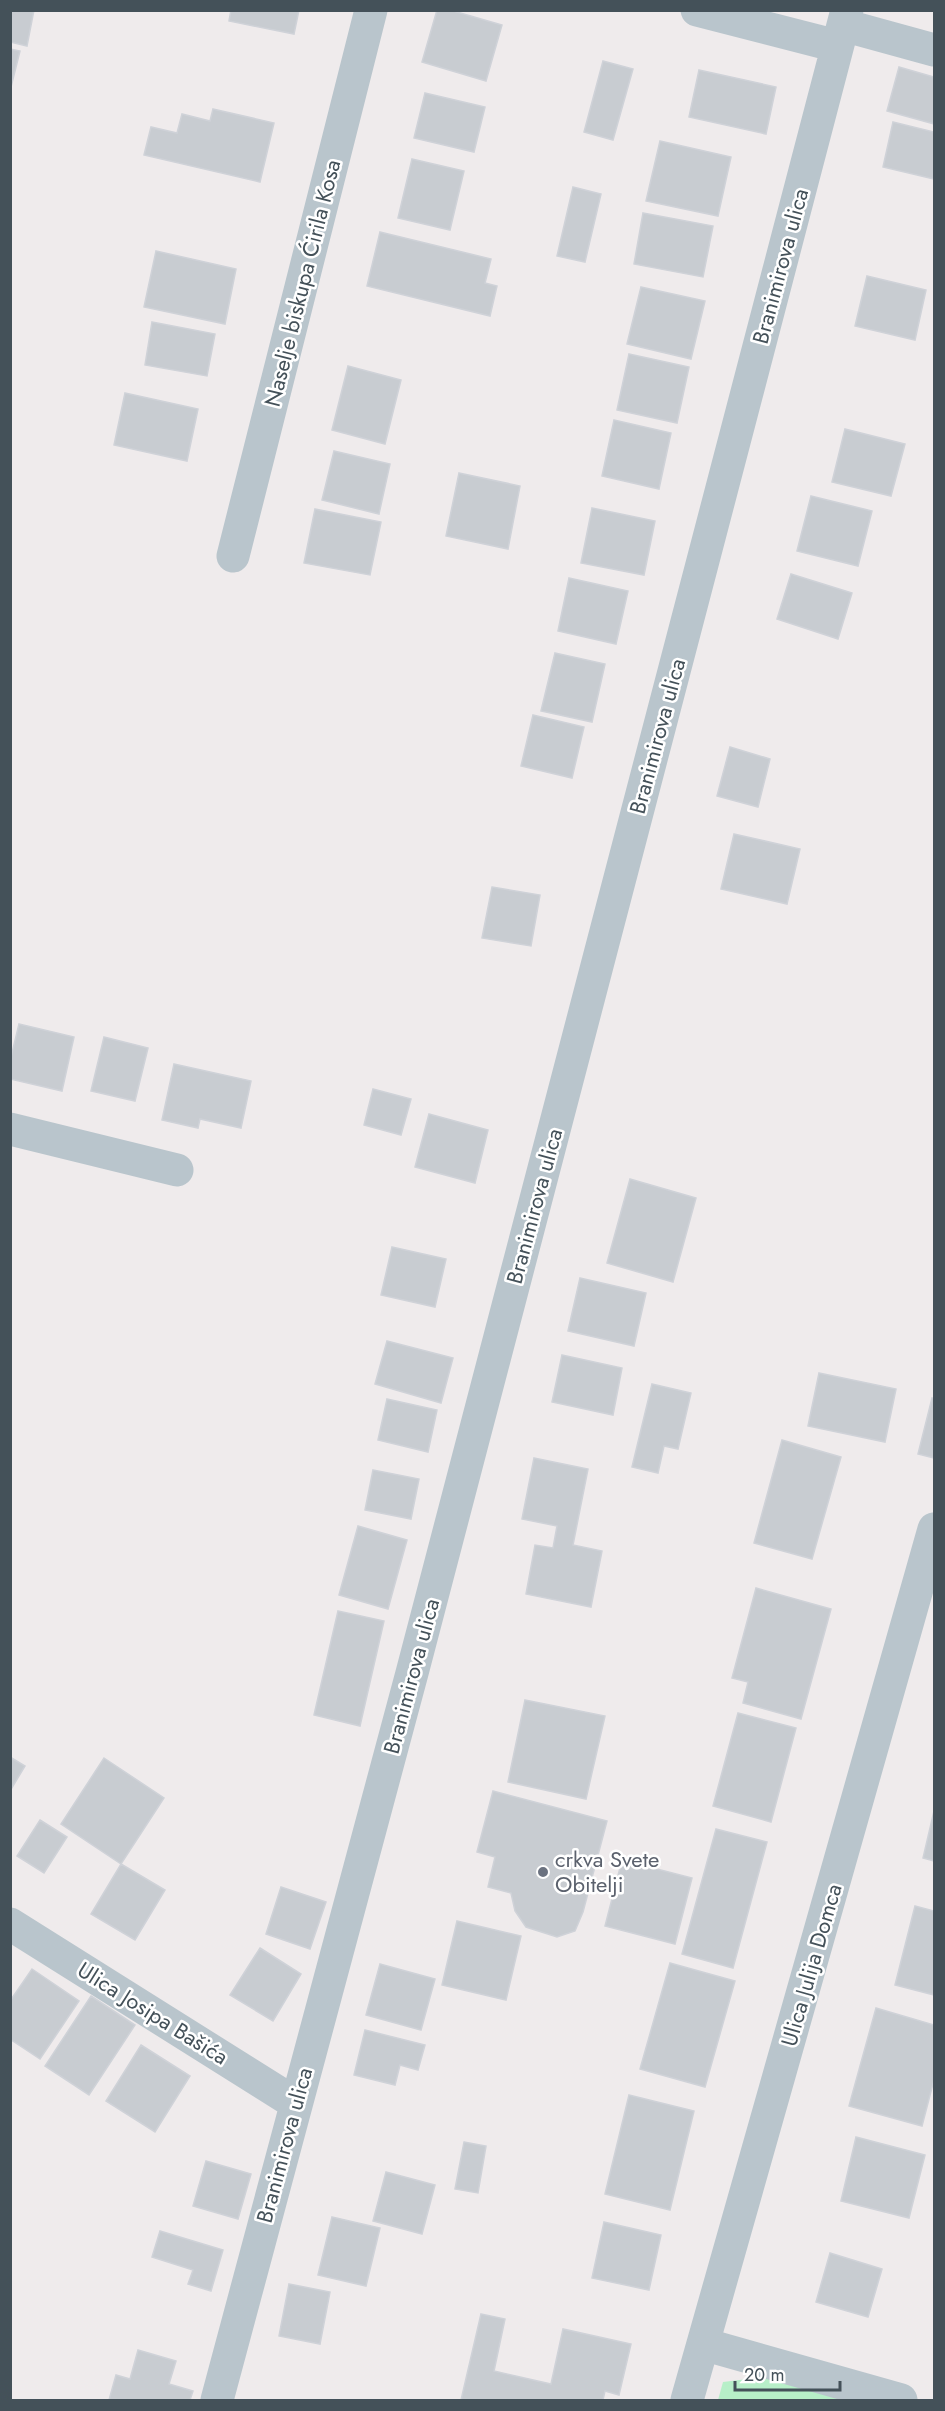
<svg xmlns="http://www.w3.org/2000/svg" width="945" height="2411" viewBox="0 0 945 2411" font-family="Jost,sans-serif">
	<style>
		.green { fill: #b7efc8 }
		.building { fill: #c8ccd1; stroke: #cfd2d8; stroke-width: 1.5 }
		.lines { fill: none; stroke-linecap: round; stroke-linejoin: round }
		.minor { stroke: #b9c5cc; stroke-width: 33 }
		.worship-dot { fill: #6b7280; stroke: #fff; stroke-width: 2 }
		.labels { text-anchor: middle; stroke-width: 5; stroke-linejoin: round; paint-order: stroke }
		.street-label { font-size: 22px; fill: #445159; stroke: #fff }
		.worship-label { font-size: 22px; fill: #5b616d; stroke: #fff; text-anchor: start }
	</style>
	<rect width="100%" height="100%" fill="#efebec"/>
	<!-- green -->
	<path class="green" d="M765,2377L850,2400H718L723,2382Z"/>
	<!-- building -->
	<path class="building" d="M10,10H34L27,46L10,42Z
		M231,10H299L294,34L229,21Z
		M437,10H450L502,25L486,81L422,62Z
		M10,49L20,51L10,91Z
		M603,61L633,69L613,140L584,132Z
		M899,67L934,77V124L887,111Z
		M699,70L776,87L766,134L689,117Z
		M425,93L485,107L474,152L414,138Z
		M213,109L274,123L260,182L144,155L151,127L177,133L182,114L210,121Z
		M893,122L934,132V179L883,167Z
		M660,141L731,157L718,216L646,201Z
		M412,159L464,171L450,230L398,218Z
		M573,187L601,194L585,262L557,256Z
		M643,213L713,226L703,277L634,264Z
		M380,232L491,259L485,283L497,286L490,316L367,286Z
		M156,251L236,269L225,324L144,307Z
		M867,276L926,290L915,340L855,326Z
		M641,287L705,301L691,359L627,344Z
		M152,322L215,334L207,376L145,365Z
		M629,354L689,367L677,423L617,410Z
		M348,366L401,380L385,444L332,430Z
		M125,393L198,409L187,461L114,445Z
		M614,420L671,433L659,489L602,476Z
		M845,429L905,444L891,496L832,482Z
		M334,451L390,464L379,514L322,500Z
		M459,473L520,486L508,549L446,536Z
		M811,496L872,511L858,566L797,551Z
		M592,508L655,521L644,575L581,563Z
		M315,509L381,522L370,575L304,563Z
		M791,574L852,593L838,639L777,619Z
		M569,578L628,591L616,644L558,631Z
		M555,653L605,664L592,722L541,711Z
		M533,715L584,727L572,778L521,766Z
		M730,747L770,759L758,807L717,796Z
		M734,834L800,849L787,904L721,889Z
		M492,887L540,895L531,946L482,938Z
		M19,1024L74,1037L62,1091L10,1079V1061Z
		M104,1037L148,1048L135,1101L91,1091Z
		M174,1064L251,1081L241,1128L200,1119L198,1128L162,1120Z
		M373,1089L411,1099L401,1135L364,1125Z
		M429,1114L488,1130L475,1183L415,1167Z
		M630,1179L696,1198L673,1282L607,1263Z
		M392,1247L446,1259L435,1307L381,1295Z
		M580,1278L646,1293L634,1346L568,1331Z
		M387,1341L453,1358L441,1403L375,1384Z
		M562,1355L622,1368L613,1415L552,1402Z
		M819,1373L896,1389L885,1442L808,1426Z
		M652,1384L691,1393L678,1449L664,1446L658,1473L632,1467Z
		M932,1398L934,1399V1458L918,1454Z
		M387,1399L437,1410L428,1452L378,1440Z
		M782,1440L841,1457L812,1559L754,1543Z
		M534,1458L588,1469L573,1545L602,1551L591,1607L526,1594L535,1545L553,1548L557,1526L522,1519Z
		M373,1470L419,1479L411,1519L365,1510Z
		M358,1526L407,1540L388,1609L339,1595Z
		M756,1588L831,1609L801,1719L743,1703L748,1682L732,1678Z
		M338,1611L384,1621L360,1726L314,1715Z
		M525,1700L605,1716L586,1799L508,1782Z
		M738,1713L796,1728L771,1822L713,1806Z
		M10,1757L25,1766L10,1791Z
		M104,1758L164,1798L121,1864L61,1824Z
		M493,1791L607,1821L583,1912L575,1931L557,1937L526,1927L515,1911L511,1893L488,1887L495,1857L477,1852Z
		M934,1811V1861L923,1858Z
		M40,1820L67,1837L44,1873L17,1856Z
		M716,1829L767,1842L733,1968L682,1954Z
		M622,1860L692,1878L675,1944L605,1926Z
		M121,1864L165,1890L135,1940L91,1914Z
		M281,1887L326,1902L310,1949L266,1934Z
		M915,1906L934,1911V1995L895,1985Z
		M457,1921L521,1936L506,2000L442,1985Z
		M260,1948L301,1974L273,2021L230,1995Z
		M670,1963L735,1981L705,2087L640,2069Z
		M380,1964L435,1979L421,2030L366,2015Z
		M32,1969L79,2001L40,2059L10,2039V2001Z
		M91,1996L135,2025L89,2095L45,2066Z
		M876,2008L934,2025V2080L922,2126L849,2106Z
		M365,2030L425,2045L418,2070L400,2065L395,2085L354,2075Z
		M141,2045L190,2076L155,2132L106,2101Z
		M629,2095L694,2111L670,2210L605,2194Z
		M856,2137L925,2155L909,2218L841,2201Z
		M464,2142L486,2146L478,2193L455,2189Z
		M206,2161L251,2174L238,2219L193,2206Z
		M386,2172L435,2185L422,2234L373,2221Z
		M332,2217L380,2228L366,2286L318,2275Z
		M604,2222L661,2235L649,2290L592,2278Z
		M160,2231L223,2250L211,2291L188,2284L193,2270L152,2257Z
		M830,2253L882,2269L868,2317L816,2302Z
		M289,2284L330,2292L320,2344L279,2336Z
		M481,2314L505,2319L494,2371L551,2384L563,2329L631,2344L619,2395L605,2391L603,2400H461Z
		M138,2350L176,2361L169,2384L193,2391L190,2400H109L116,2375L130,2379Z"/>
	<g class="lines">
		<!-- minor -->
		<path class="minor" d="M697,10L837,46
			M843,25L934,50
			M233,556L371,10
			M10,1129L177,1170
			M10,1924L295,2103
			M703,2344L901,2400
			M217,2400L412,1673L847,10
			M687,2400L934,1529"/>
	</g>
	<!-- markers -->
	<circle class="worship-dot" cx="543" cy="1872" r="6"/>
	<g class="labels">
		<!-- street labels -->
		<g class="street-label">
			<text transform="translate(780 266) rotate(-75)" y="8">Branimirova ulica</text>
			<text transform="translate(302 283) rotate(-76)" y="8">Naselje biskupa Ćirila Kosa</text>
			<text transform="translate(657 736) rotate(-75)" y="8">Branimirova ulica</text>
			<text transform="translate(534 1206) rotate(-75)" y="8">Branimirova ulica</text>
			<text transform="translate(411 1676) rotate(-75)" y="8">Branimirova ulica</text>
			<text transform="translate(811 1965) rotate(-74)" y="8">Ulica Julija Domca</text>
			<text transform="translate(153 2013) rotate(32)" y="8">Ulica Josipa Bašića</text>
			<text transform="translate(284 2145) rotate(-75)" y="8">Branimirova ulica</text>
		</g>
		<!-- worship labels -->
		<g class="worship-label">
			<text x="555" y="1867">crkva Svete<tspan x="555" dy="25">Obitelji</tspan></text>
		</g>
	</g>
	<!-- border -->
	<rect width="945" height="2411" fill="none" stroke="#445159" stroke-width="24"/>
	<!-- scale -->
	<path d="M735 2381v9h105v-9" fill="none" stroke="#445159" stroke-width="3"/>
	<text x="744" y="2381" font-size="18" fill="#445159" stroke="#ffffff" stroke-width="4.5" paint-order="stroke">20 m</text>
</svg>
